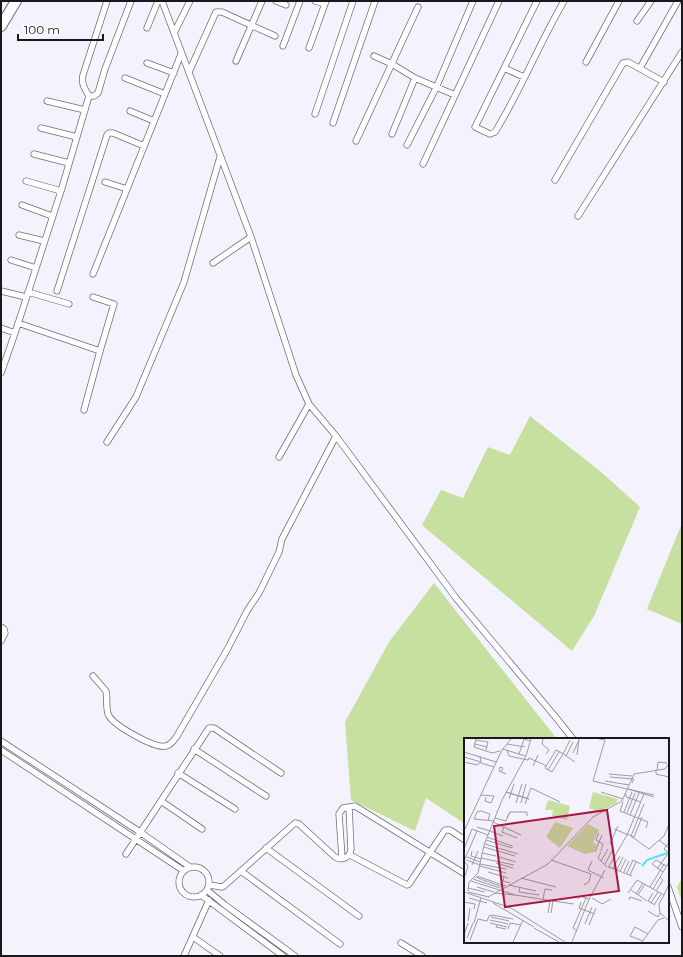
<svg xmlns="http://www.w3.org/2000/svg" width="683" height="957" viewBox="0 0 683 957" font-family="Montserrat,sans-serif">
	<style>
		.grass { fill: #c7df9f }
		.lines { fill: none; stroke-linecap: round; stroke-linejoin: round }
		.street-casing { stroke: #6d6c79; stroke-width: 7 }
		.highway-casing { stroke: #6d6c79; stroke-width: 12 }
		.street { stroke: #fff; stroke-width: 5.5 }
		.highway { stroke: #fff; stroke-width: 10 }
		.inset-river { fill: none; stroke: #51e1f8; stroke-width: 2 }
		.inset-road { fill: none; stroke: #9c9ba3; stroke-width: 1 }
		.view { fill: #ab163e; fill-opacity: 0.15; stroke: #ab163e; stroke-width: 2 }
		.inset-edge { fill: none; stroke: #18181d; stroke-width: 2 }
	</style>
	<rect width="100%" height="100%" fill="#f4f3fd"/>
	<!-- grass -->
	<path class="grass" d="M530,416L600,471L640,507L594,616L572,651L422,525L441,490L463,498L488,447L510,455Z
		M682,523V624L647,609Z
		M434,583L557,739H465V824L426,798L415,831L351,800L345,722L389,642Z
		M682,878V902L677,887Z"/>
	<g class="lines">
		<!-- street casing -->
		<g class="street-casing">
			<path id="street" d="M162,1L251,237L296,375L309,404L336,436L456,598L558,720L573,739
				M276,1L286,5
				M315,1L325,4
				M537,1L475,127L490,134L495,132C521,90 539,44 564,1
				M637,21L651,1
				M147,28L158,1
				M174,33L190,1
				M283,46L300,1
				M309,48L326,1
				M374,56L392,64L415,78L455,95
				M236,61L262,1
				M586,62L619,1
				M147,63L174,73
				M504,68L524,77
				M640,68L678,1
				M189,72L216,12H222L275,36
				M125,78L165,94
				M89,96C85,89 81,84 83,75L107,1
				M47,101L85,110
				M130,111L154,121
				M315,114L353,1
				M333,123L375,1
				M41,128L77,137
				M392,134L415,78
				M356,141L418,7
				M407,145L436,88L473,1
				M34,154L69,163
				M423,164L499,1
				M555,180L623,63L628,62L664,82
				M26,181L61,191
				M105,182L127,189
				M22,205L52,216
				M578,216L682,52
				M19,235L44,241
				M11,260L36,268
				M213,263L251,237
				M93,274L181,54
				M1,291L26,297
				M57,291L107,135L109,133H113L144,146
				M28,292L69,304
				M93,297L114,304L100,351
				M18,323L100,351L84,410
				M1,328L15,333
				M1,373L15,333L61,191L89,96H94L98,93L105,69L131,1
				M107,442L136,397L184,282L220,157
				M279,457L309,404
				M1,627L4,629L5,633L1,641
				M93,676L106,691C108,699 105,709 109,716C115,726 155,749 166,746C171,745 174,740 177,736L227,650L247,611L259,593L279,552L282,539L336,436
				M1,741L140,832L190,867
				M194,749L266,796
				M1,750L184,871
				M178,773L235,809
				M161,801L202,829
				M266,848L359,916
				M126,854L209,728H214L281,773
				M350,855L407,885L409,884L445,830H450L465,840
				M342,858L339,814L343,808L355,806L465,874
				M179 882a15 15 0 1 1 30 0a15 15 0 1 1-30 0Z
				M241,871L340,944
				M209,885L222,887L224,886L295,823L299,824L335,857C342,861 350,858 351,849L349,807
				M668,887L682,927
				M207,890L225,905L295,956
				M201,895L283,956
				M193,937L220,956
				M401,943L422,956
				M184,956L209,900"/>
		</g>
		<!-- highway casing -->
		<g class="highway-casing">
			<path id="highway" d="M1,26L16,1"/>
		</g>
		<!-- street -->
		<use href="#street" class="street"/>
		<!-- highway -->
		<use href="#highway" class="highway"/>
	</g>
	<!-- overview -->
	<g transform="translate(464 738)">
		<rect width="205" height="205" fill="#f4f3fd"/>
		<path d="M129,54L154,61L152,65L135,74L125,70ZM84,62L106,68L103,82L88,78L89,72H81ZM91,84L109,90L96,110L82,99ZM124,86L135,92L129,105L133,106L130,114L121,116L103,108Z" fill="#c7df9f"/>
		<path class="inset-river" d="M178,128L183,122L203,115"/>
		<path class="inset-road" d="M12,1L10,9L28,15L36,13M79,1L78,6L85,12L82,16M135,1L141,2L129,43L163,51M12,2L24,4L22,12M11,6L23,9M43,6L61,9M39,11L61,18M43,12L45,18L59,21M0,14L32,24M109,15L115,2M55,16L60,1L66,3M99,16L88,34L81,30L92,12L98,15L102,18L111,24M99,16L106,2M113,17L115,1M102,18L109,4M0,19L17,24M59,21L64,22L65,20L83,28M0,24L13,27L17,24L16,18M17,25L30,29M69,28L74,17M84,32L95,14M192,32V36L205,39M193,32L194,24L203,25M37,34L39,30L36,29L35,33L42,36M145,36L168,38M146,39L170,41L168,45M141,43L165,47M42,54L65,61L42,54M137,54L159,61M162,56V59L177,64M17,57L30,58L27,65L21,63L22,59M190,59L164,51L190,57M45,61L50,46M159,64L156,73L184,84L182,90M52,65L58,46M57,65L62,46M61,66L67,50L96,64M46,74L43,80L46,74H63V78M160,74L168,54M163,75L171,55M166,77L175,55M31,80L42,83L43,80M10,81L13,74L17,73L26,76L24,82M10,81L30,83M29,84L57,97M13,89L26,93M40,89L38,94L53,100M150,91L170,99L178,79M0,93L38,12L47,1M26,93L39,98M135,95L132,102L139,106L137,113M167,98L185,111L200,98L205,86M167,98L180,66M23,99L48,108V110M22,102L48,110M195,102L205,110M21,106L54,116M146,106L154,88M20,109L51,118M0,111L8,91L24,97M8,113L7,118L17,121M131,114L138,97M137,114L134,120L143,129M204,114L200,111L205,104M18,115L32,118M3,119L16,124M35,119L52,124M17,120L50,127M2,122L16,127M87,122L127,136L125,144L120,147M0,123L13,93M0,123L4,128L1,138M128,123L124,132L140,140M137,123L144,111M32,125L49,130M16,126L42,131M141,126L148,113M8,127L14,113M16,128L42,135M145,129L168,138M144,130L163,97L180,56M149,130L156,118M193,131L205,114M153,132L159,119M156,133L162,121M24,134L44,140M160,134L165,123M199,134L188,126L192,122L202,128M163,135L169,122L177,126M166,137L172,124M13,138L42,148M40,138L39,143L46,145M11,139L39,149M57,140L92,149M9,141L36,150M7,143L51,157L89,163L87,175M45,147L72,153M13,149L30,154M56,149L55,154L75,157M186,149L200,126M4,150L21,154M189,151L205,124M167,152L183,163M4,153L5,144L14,135L20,107L38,62L62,18L67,1M192,153L199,142L196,139M0,154L47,170L101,204M4,154L25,159M30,155L51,157M164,155L173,142L200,157L195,166L196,175L205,183M189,155L184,163L191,167M172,156L179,145M174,157L181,146M200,157L205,146M24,159L84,126L129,79L158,63L170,36L201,31L205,25M5,160L23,165M128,160L138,166L147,161M79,161L81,151L88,152M114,161L116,158L125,161M165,162L166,159L178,163M89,163L110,166M0,164L11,166L10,171M117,164L115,170L131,176M29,165L70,189M187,165L194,154M190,167L197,156M184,173L194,179L196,175M84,175L86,163M27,179L45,183M26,182L44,186M4,183L6,170M10,185L17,160M26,185L43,189M121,186L128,169M33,187L32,189L42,191M125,187L132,170M70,190L95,204M44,191L46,185L57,187M113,193L109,190L122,160M0,197L4,185M3,200L9,185M6,202L14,181L23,183L25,178L28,177L49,181M179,203L166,198L171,189L184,196M49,204L59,182M108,204L125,161L141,132M178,204L194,182L200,180"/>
		<path class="view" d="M143,72L155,153L41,169L30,88Z"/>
		<rect width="205" height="205" class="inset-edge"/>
	</g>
	<!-- border -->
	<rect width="683" height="957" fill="none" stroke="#18181d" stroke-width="4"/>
	<!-- scale -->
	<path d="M18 34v6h85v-6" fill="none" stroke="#18181d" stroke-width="2"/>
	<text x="24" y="34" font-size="12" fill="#18181d" stroke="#ffffff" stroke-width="3" paint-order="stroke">100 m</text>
</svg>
